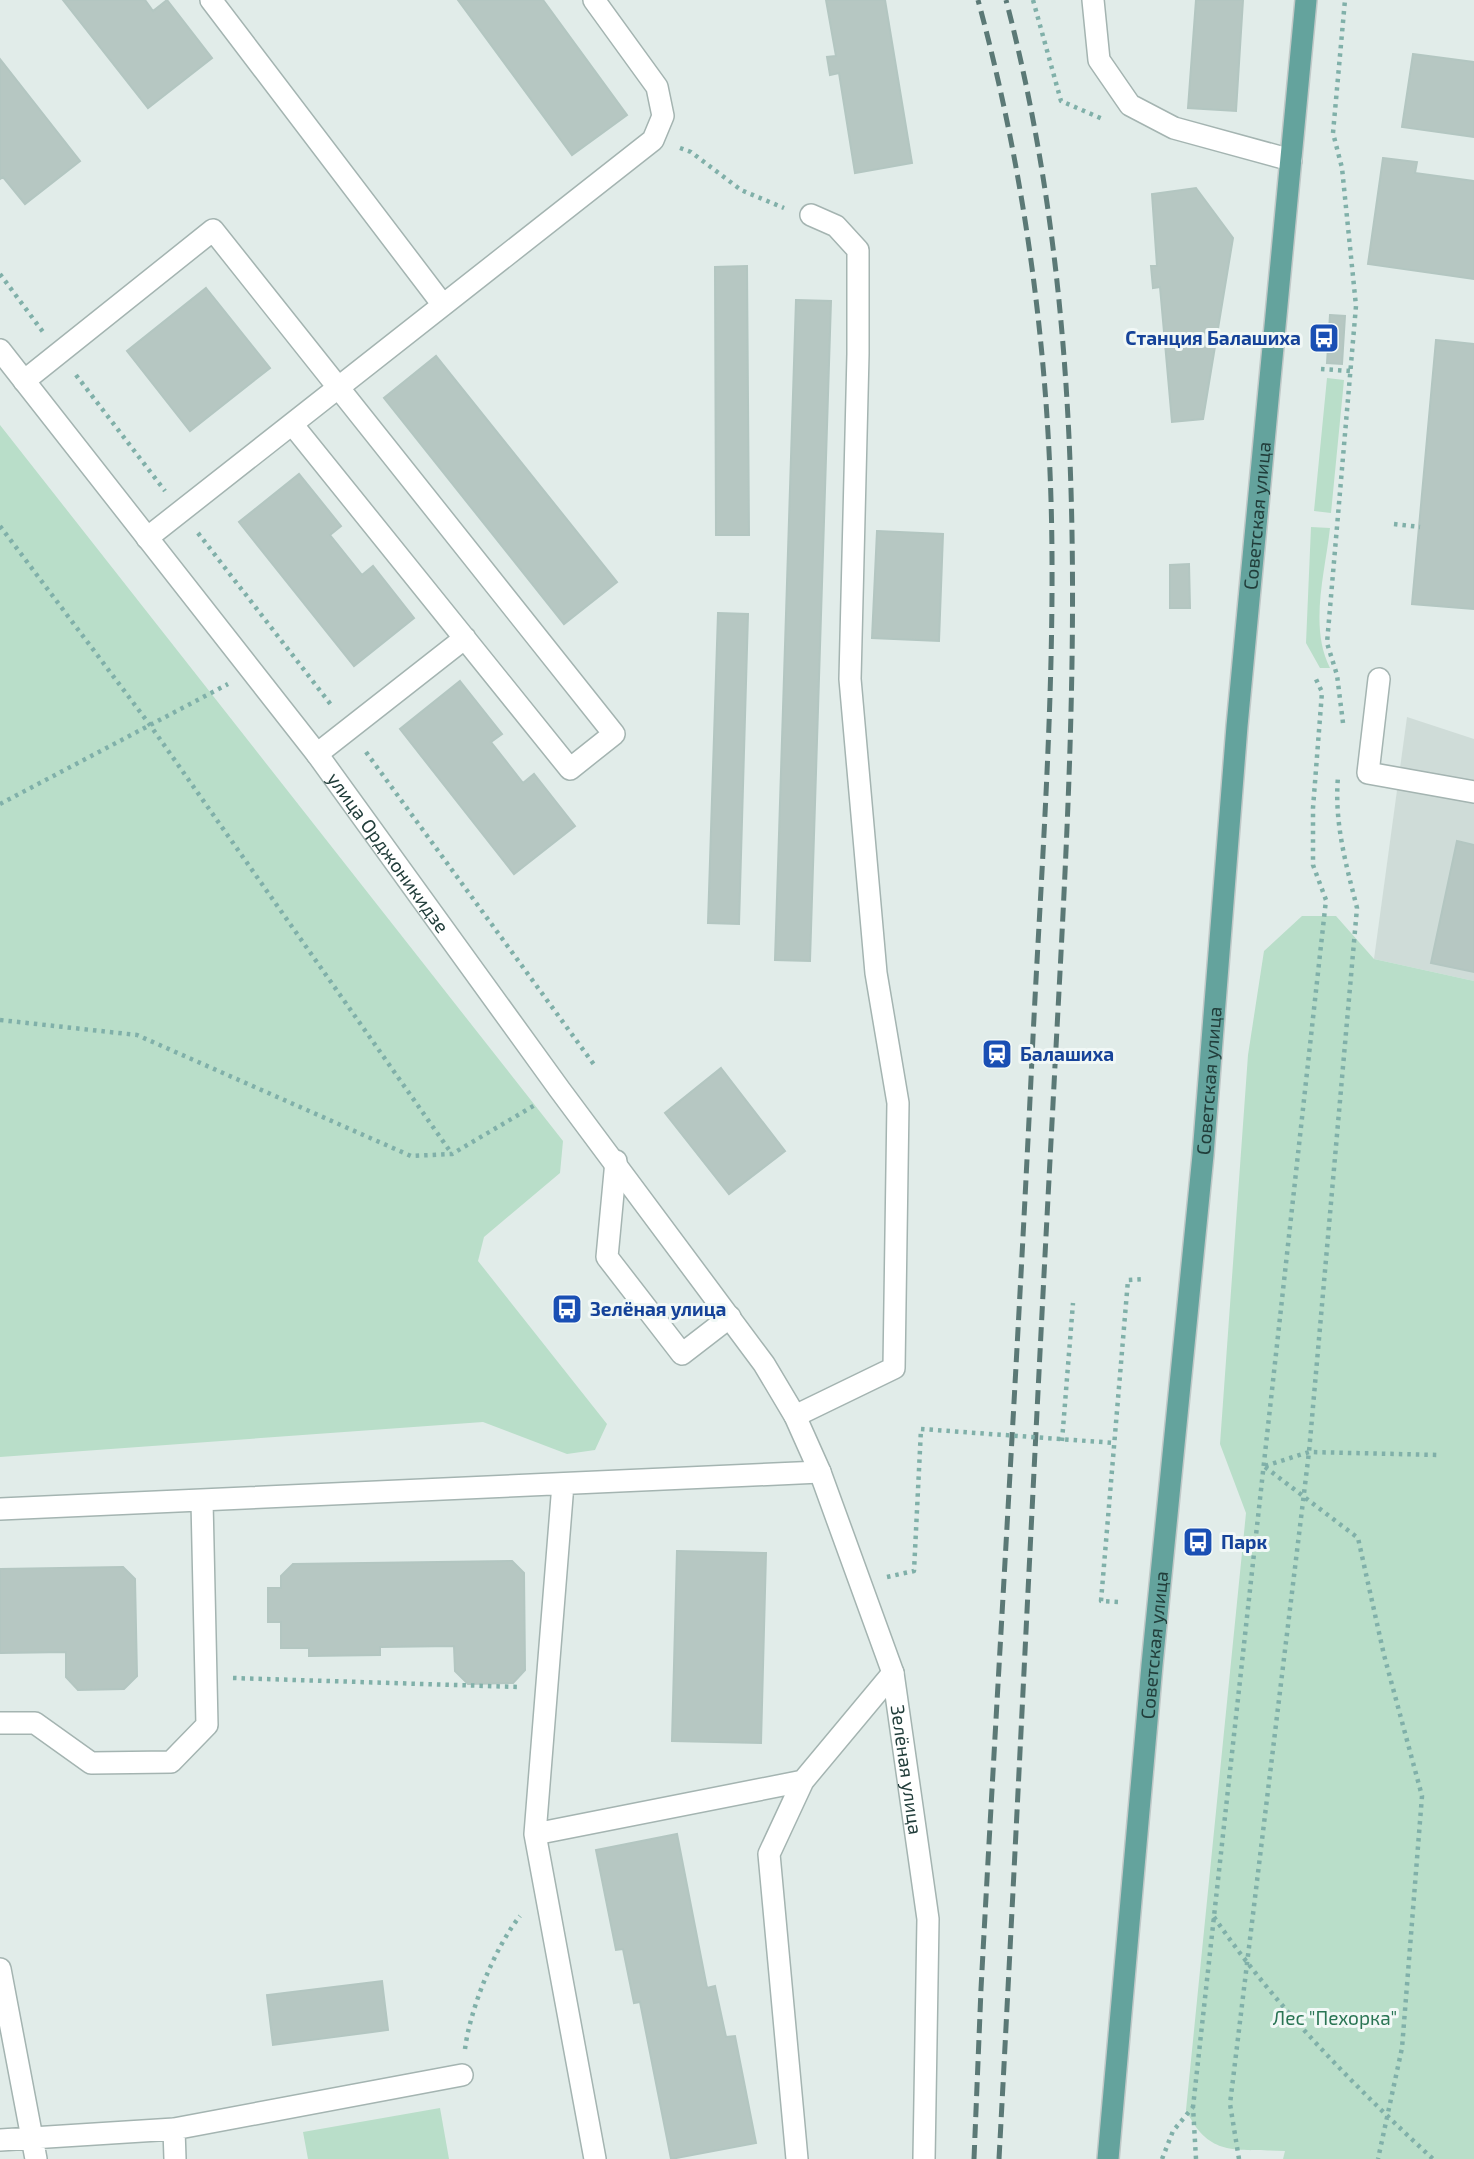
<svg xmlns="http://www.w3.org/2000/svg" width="1474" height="2159" viewBox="0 0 1474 2159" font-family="'Exo 2',sans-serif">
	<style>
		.built { fill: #cfdcd8 }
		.green { fill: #b9dec9 }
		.building { fill: #b6c7c2; stroke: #b3c6c1; stroke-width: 2 }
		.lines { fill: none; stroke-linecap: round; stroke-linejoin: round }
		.service-casing { stroke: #a4b4b1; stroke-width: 24 }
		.minor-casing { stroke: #a4b4b1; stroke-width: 24 }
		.primary-casing { stroke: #c1c9c8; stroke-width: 24 }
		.path { stroke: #80b0a9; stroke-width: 4.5; stroke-dasharray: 3.5 5; stroke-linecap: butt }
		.service { stroke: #fff; stroke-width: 21 }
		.minor { stroke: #fff; stroke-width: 21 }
		.primary { stroke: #64a39d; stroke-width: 21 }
		.rail { stroke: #5b7976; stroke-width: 5; stroke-dasharray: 14 7; stroke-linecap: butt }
		.path-bridge { stroke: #80b0a9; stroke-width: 4.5; stroke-dasharray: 3.5 5; stroke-linecap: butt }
		.labels { text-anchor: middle; stroke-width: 6; stroke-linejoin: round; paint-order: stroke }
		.transit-label { font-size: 19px; font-weight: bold; fill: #164399; stroke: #f1f8f6; text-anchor: start }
		.street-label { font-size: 19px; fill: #213d3a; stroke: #f1f8f6 }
		.park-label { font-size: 19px; fill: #2a7554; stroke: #f1f8f6 }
	</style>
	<rect width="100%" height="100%" fill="#e1ece9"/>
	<!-- built -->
	<path class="built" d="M1407,717L1474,739V981L1374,959Z"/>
	<!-- green -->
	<path class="green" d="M1327,378L1344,380L1331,513L1314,511Z
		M0,425L563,1141L560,1173L484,1237L478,1261L607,1424L595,1450L567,1454L483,1422L0,1457Z
		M1311,527L1330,528C1325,573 1309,627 1330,668H1320L1306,643Z
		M1302,916H1336L1374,959L1474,981V2159H1283L1285,2151C1236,2148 1210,2159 1186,2110L1246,1513L1220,1444L1248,1055L1264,951Z
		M440,2108L449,2159H308L303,2132Z"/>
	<!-- building -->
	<path class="building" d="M63,0H145L153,11L167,0L212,58L148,108Z
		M458,0H543L627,115L572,155Z
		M826,0H885L912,163L855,173L839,73L830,75L827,57L836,56Z
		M1196,0H1243L1236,111L1188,108Z
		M1413,54L1474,62V137L1402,127Z
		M0,59L80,161L25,204L3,177L0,179Z
		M1383,158L1417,162L1415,173L1474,181V279L1368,264Z
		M1196,188L1233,238L1203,419L1172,422L1160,287L1153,288L1151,266H1157L1152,194Z
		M747,266L749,535H716L715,267Z
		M206,288L270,368L190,431L127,351Z
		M796,300L831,301L810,961L775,960Z
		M1330,315L1345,316L1342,364L1327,363Z
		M1436,340L1474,344V609L1412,604Z
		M436,356L617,582L564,624L384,398Z
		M299,474L341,526L330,535L362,575L373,566L414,618L354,666L239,522Z
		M877,531L943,534L939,641L872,638Z
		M1189,564L1190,608H1170V565Z
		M718,613L748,614L739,924L708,923Z
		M460,681L502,734L491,742L523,783L534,774L575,826L514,874L400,729Z
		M1457,841L1474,845V972L1431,963Z
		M721,1068L785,1151L729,1194L665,1113Z
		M677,1551L766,1553L761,1743L672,1741Z
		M512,1561L524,1573L525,1670L513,1683L468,1684L455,1671L454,1646L380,1647V1655L309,1656V1648H281V1622H268V1588H281V1576L293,1564Z
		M123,1567L135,1579L137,1676L124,1689L78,1690L66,1677V1652L0,1653V1569Z
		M677,1834L707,1988L715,1986L726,2037L735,2036L756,2143L671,2159L640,2002L634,2003L623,1949L616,1950L596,1850Z
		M382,1981L388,2030L273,2045L267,1995Z"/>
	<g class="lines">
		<!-- service casing -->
		<g class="service-casing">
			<path id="service" d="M211,0L443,305
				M1093,0L1099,60L1130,105L1174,128L1291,160
				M24,381L213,230L614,734L570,769L292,424
				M147,538L653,140L663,116L657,87L594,0
				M1379,679L1368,773L1474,792
				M317,754L465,638
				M616,1161L607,1257L682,1354L730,1317
				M795,1416L894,1368L898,1103L876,973L850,679L858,354V250L836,226L811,215
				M0,1509L820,1472
				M0,1723H35L91,1763L171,1762L207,1725L202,1501
				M535,1834L563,1484
				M0,1969L36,2159
				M174,2129L175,2159
				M0,2140L174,2129L462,2075
				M595,2159L535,1834L803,1781
				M797,2159L769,1854L803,1781L893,1673"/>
		</g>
		<!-- minor casing -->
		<g class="minor-casing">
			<g id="minor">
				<path id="s1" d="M0,350L317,754L560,1090L764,1364L795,1416L820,1472L893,1673L928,1919L924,2159"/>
			</g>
		</g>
		<!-- primary casing -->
		<g class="primary-casing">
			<g id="primary">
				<path id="s2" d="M1108,2159L1152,1665L1203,1155L1237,726L1306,0"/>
			</g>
		</g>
		<!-- path -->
		<path class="path" d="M1033,0L1061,101L1105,120
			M680,148L691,152L741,190L784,208
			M0,274L43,332
			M1321,369L1350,371
			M76,375L165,491
			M1394,524L1420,527
			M0,526L150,725L452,1154
			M198,533L332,706
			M1343,723L1337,675L1327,643L1356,306L1342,168L1333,133L1345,0
			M366,752L595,1066
			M0,804L228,684
			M0,1020L137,1035L411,1156L452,1154L535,1105
			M1062,1441L1073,1303
			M1265,1466L1309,1452L1440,1455
			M1265,1467L1358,1538L1384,1655L1422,1796L1402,2048L1378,2159
			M887,1577L914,1571L921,1429
			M1118,1602L1101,1601L1128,1280L1145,1279
			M233,1678L518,1687
			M1214,1917C1275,2006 1354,2086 1433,2159
			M465,2049C470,2009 495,1947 520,1916
			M1162,2159L1173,2131L1193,2107
			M1196,2159L1193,2107L1326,900L1313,865V808L1322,692L1314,675
			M1239,2159L1230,2104L1309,1452L1357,908C1346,864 1334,823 1338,777"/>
		<!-- service -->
		<use href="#service" class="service"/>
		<!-- minor -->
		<use href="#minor" class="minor"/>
		<!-- primary -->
		<use href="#primary" class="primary"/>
		<!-- rail -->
		<path class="rail" d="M974,2159L981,1989C998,1672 1018,1355 1033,1037C1041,877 1053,716 1052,556C1051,369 1027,180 978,0
			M999,2159C1018,1807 1034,1456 1053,1104C1072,736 1101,362 1006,0"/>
		<!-- path-bridge -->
		<path class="path-bridge" d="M921,1429L1115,1443"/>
	</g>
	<!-- icons -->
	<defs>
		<g id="bus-square" transform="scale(1.575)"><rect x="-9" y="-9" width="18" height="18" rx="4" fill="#1a4fb4" stroke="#f1f8f6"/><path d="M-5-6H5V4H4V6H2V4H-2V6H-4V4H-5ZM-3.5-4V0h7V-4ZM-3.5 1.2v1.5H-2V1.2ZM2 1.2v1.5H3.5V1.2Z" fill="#fff"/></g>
		<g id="station-square" transform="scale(1.575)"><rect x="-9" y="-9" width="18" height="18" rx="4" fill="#1a4fb4" stroke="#f1f8f6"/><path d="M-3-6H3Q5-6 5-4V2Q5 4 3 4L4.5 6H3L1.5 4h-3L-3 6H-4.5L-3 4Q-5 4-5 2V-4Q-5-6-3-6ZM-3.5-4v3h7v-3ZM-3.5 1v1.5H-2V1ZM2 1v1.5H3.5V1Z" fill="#fff"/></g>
	</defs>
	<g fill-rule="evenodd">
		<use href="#bus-square" x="1324" y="338"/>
		<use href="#station-square" x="997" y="1054"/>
		<use href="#bus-square" x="567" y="1309"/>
		<use href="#bus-square" x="1198" y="1542"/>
	</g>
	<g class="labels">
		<!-- transit labels -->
		<g class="transit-label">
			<text x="1301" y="345" text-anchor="end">Станция Балашиха</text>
			<text x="1020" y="1061">Балашиха</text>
			<text x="590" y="1316">Зелёная улица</text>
			<text x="1221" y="1549">Парк</text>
		</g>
		<!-- street labels -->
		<g class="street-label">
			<text dy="7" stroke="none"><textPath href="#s2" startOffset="1650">Советская улица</textPath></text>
			<text dy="7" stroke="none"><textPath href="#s1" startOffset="635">улица Орджоникидзе</textPath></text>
			<text dy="7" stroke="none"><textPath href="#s2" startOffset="1083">Советская улица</textPath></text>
			<text dy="7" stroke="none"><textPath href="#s2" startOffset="516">Советская улица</textPath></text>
			<text dy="7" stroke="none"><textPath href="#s1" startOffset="1703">Зелёная улица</textPath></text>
		</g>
		<!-- park labels -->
		<g class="park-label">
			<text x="1335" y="2025">Лес "Пехорка"</text>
		</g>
	</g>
</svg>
